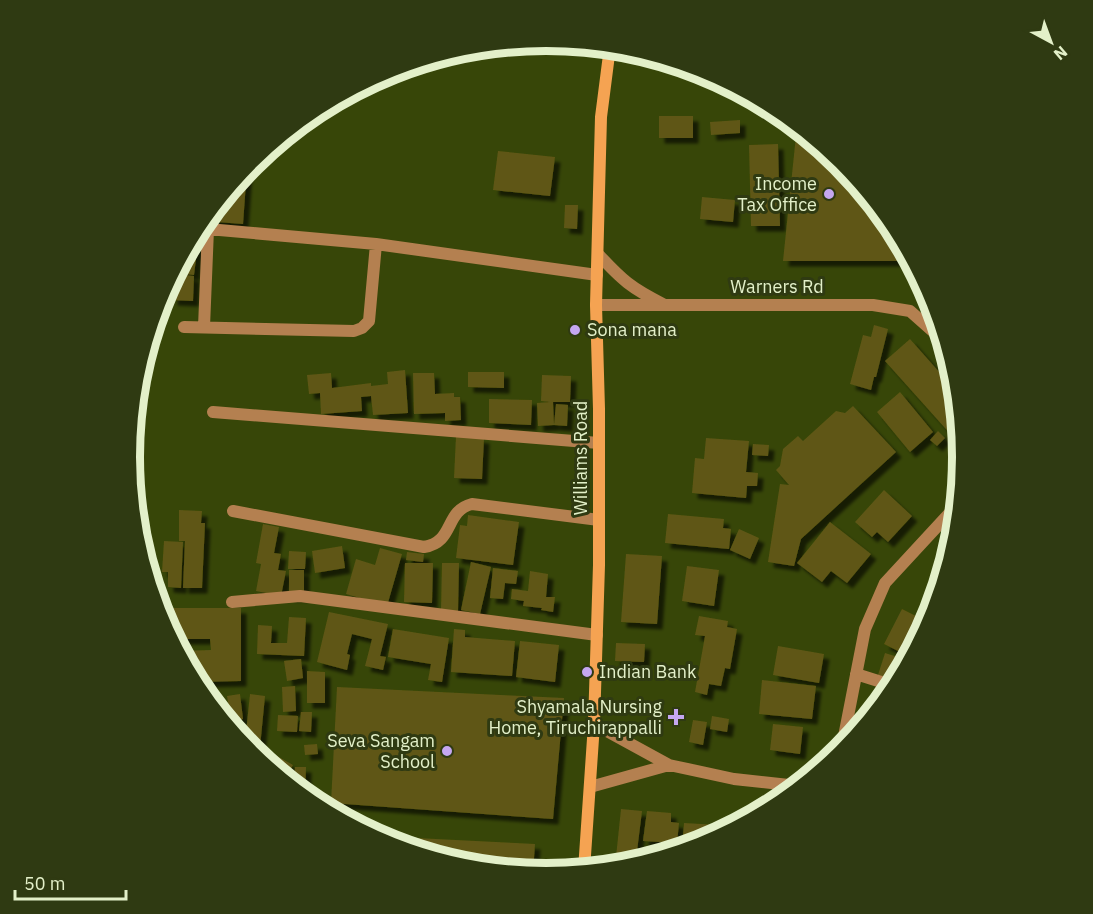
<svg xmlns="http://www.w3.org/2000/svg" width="1093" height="914" viewBox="0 0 1093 914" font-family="'IBM Plex Sans',sans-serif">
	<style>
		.building { fill: #5e5715; filter: url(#shadow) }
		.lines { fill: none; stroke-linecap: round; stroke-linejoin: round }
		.street { stroke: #b48050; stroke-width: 12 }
		.secondary { stroke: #f5a352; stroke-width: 12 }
		.poi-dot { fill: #c5a7f1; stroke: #2f3a12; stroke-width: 2 }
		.labels { text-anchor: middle; stroke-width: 6; stroke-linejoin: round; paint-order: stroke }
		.poi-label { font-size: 18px; fill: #e3f0c9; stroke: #2f3a12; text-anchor: end }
		.street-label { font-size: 18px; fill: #e3f0c9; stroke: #2f3a12 }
		.rim { fill: none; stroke: #e3f0c9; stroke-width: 8 }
	</style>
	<defs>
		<filter id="shadow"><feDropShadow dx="5.5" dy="5.5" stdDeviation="1.5" flood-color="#0009"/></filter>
	</defs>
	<rect width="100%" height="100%" fill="#374608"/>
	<!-- building -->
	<path class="building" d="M759,101L778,111V114L758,113Z
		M659,116H693V138H659Z
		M740,120V133L711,135L710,122Z
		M797,126L841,163L893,226L912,261H783Z
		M778,144L780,226H751L749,145Z
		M498,151L555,157L550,196L493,190Z
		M247,168L243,224L204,221Z
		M702,197L735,200L733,222L700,219Z
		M565,205H578L577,229L564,228Z
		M200,226L194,275L175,273L184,256Z
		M174,274L194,276L193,301L172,300Z
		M874,325L888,329L876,377H874L871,390L850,384L863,335L871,337Z
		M910,339L956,391L962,447L885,361Z
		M405,370L408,413L373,415L371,396L361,397L362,411L321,414L320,393L309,394L307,375L331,373L332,388L371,383V386L388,384L387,372Z
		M468,372H504V388L468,387Z
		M413,373H434L435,394L454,393V397H460L461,420L445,421V413L414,414Z
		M542,375L571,376L570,402H553L554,425L538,426L537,403L550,402L541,401Z
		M900,392L933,432L910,452L877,412Z
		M489,399L532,400L531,425L489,423Z
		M556,404L568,405L567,426L554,425Z
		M853,406L896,452L801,539L794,566L768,562L780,484L789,485L776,470L780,466L783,449L798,436L803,441L836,411L845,413Z
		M938,431L945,438L937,446L930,440Z
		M456,436L484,438L482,479L454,478Z
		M706,438L749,441L746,472L758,473L757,486H747L746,498L692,493L695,458L704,459Z
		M753,444L769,445L768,456L752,455Z
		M884,490L912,516L888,542L877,532L872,537L855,522Z
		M179,510L202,511L201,523H205L202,588H183L185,541H179Z
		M668,514L724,519L723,528L731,529L729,549L665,543Z
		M468,515L519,522L513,565L456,558L460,525L467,526Z
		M830,522L871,554L847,583L831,571L822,582L797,563Z
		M263,524L279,527L274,553L281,554L278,570L286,571L281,596L256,591L261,564L256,563Z
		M739,529L759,538L750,559L730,550Z
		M164,541L183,542L181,588L168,587V572H162Z
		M342,546L345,568L315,573L312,551Z
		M380,548L402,554L387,606L346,594L356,559L375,565Z
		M289,551L306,552L305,569H288Z
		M407,552L424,554L423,562L406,560Z
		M626,554L662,556L657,624L621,622Z
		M940,560L947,566L943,579L932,570Z
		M471,562L491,567L480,614L461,610Z
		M405,563H433L432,603L404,602Z
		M442,563H459L458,611H441Z
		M687,566L719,570L714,606L682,601Z
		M493,568L518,571L516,584L505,583L503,599L490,598Z
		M289,570H304V596H289Z
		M530,571L548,574L546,597H555L553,612L541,610L542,608L523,606L524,601L511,599L512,589L528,591Z
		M926,600L935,605L931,617L910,657L884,644L902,609L918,617Z
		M159,608H241V681L197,682L180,651L211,650L210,639H174Z
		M329,612L388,624L380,656L386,657L383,670L365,666L372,639L352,634L347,654L350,655L347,670L317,662Z
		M699,616L728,621L727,627L737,629L730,669L725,668L721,686L709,684L707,695L695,692L705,636L695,635Z
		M289,617L306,618L304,656L257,654L258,625L272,626L271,643H287Z
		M393,629L449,638L442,682L428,680L431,664L388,657Z
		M454,629L465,630V637L515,641L512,676L451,672Z
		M520,641L559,645L555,682L516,677Z
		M616,643L645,644L644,662L615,661Z
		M778,646L824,654L819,683L773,675Z
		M885,653L901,658L897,672L901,673L897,681L878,675Z
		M301,659L303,678L287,681L284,661Z
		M307,671L325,672V703H307Z
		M762,680L816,686L812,719L759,714Z
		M295,686L296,711L283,712L282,687Z
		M337,687L564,698L553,819L331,803Z
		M240,694L243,719L231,721L227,696Z
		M250,694L265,696L259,757L245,743Z
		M217,695L224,709L219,711L209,699Z
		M301,712H312L311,732L299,731Z
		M278,715L298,716L297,732L277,731Z
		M712,716L729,719L727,732L710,729Z
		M693,720L707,722L703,745L689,742Z
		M227,722L242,723L240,737Z
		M773,724L803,727L800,754L770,750Z
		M317,744L318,754L305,755L304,745Z
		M277,756L293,765L285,779L271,767Z
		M295,767H306L305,795L294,786Z
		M621,809L642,811L636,859L616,857Z
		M647,811L671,813V822L679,823L677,843L643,841Z
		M684,823L736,826L706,842L682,849Z
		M376,836L535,844L533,872L465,865L387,842Z"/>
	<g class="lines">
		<!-- street -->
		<path class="street" d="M598,254C622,280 631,288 663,304
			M596,305H873L910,311L945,342
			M184,327L354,331L362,328L369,321L376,244
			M204,327L208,229L376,244L597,275
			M213,412L599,443
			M233,511L424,547C455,542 444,511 472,504L599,520
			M232,602L300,596L597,635
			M856,674L894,686
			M594,724L669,765L734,779L798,786
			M841,752L865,629L885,583L958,504
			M590,787L669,765"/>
		<!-- secondary -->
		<path class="secondary" d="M584,870L594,724L599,565V409L596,305L601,117L610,47"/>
	</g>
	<!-- markers -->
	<g class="poi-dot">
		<circle cx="829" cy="194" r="6"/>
		<circle cx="575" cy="330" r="6"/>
		<circle cx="587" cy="672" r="6"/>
		<path d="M673 708h6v6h6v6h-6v6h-6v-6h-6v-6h6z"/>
		<circle cx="447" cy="751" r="6"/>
	</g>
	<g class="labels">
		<!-- poi labels -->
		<g class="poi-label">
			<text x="817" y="190">Income<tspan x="817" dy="21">Tax Office</tspan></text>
			<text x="587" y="336" text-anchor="start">Sona mana</text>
			<text x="599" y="678" text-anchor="start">Indian Bank</text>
			<text x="662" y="713">Shyamala Nursing<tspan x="662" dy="21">Home, Tiruchirappalli</tspan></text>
			<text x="435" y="747">Seva Sangam<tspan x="435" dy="21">School</tspan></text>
		</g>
		<!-- street labels -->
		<g class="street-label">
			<text x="777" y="293">Warners Rd</text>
			<text transform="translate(581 458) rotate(-90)" y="6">Williams Road</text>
		</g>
	</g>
	<!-- crop -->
	<path d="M0 0H1093V914H0ZM140 457a406 406 0 1 1 812 0a406 406 0 1 1-812 0Z" fill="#2f3a12" fill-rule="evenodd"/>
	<path class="rim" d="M140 457a406 406 0 1 1 812 0a406 406 0 1 1-812 0Z"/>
	<!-- north arrow -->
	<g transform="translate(1051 42) rotate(139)" stroke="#2f3a12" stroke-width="4.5" paint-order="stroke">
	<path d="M0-4.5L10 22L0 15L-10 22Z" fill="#e3f0c9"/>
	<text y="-9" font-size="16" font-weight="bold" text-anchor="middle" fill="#e3f0c9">N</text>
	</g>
	<!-- scale -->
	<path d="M15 890v9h111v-9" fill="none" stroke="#e3f0c9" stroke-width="3"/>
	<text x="24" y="890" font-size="18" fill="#e3f0c9" stroke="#2f3a12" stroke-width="4.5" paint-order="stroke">50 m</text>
</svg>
